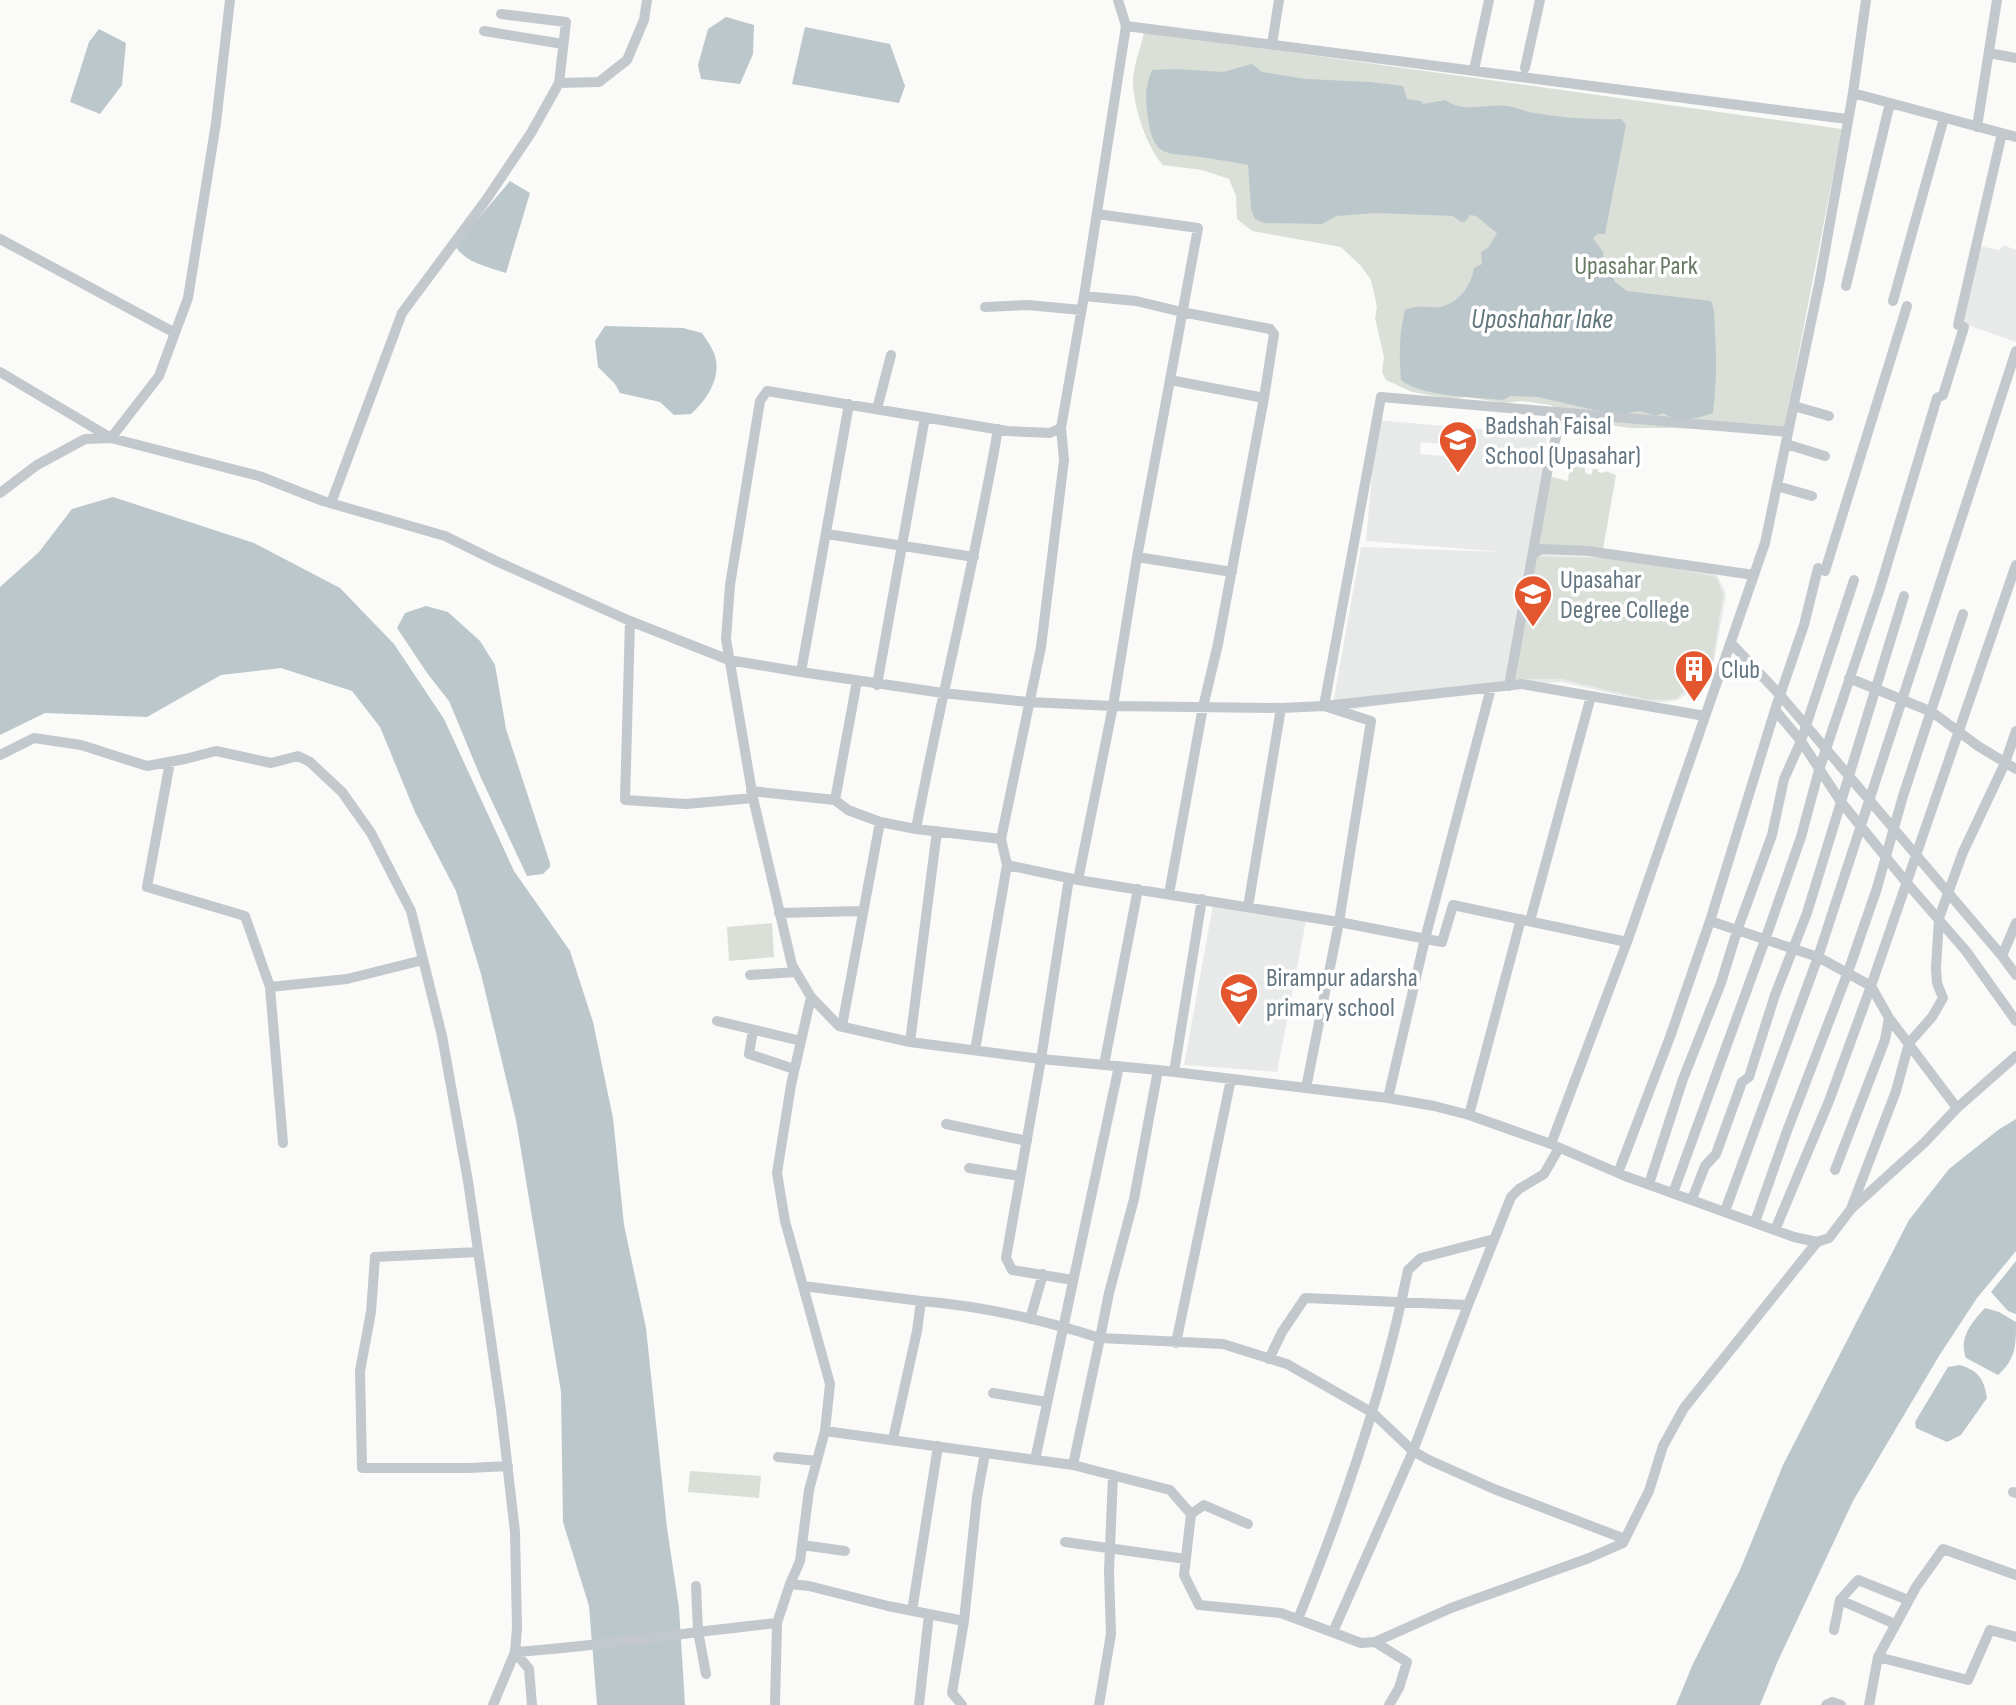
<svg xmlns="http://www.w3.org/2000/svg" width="2016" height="1705" viewBox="0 0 2016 1705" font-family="'Sofia Sans Condensed',sans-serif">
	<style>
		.built { fill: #e8e9e9; fill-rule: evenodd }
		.green { fill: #dadfd7 }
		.water { fill: #bbc7cb }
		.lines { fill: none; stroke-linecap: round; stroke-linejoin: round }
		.street { stroke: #c3c8cc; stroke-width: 10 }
		.labels { text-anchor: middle; stroke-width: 7; stroke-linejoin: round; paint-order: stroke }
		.park-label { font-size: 26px; fill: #687a64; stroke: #fff }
		.poi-label { font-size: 26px; fill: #657683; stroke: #fff; text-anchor: start }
		.water-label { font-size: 28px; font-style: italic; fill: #60757c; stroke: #fff }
	</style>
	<rect width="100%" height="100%" fill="#fafaf8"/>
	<!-- built -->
	<path class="built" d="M2003,245L2016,250V342L1959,322L1978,246L2000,250Z
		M1377,420L1547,435L1537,554L1680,562L1717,575L1726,594L1714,661L1697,687L1678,700L1654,703L1562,682L1506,685L1343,711L1333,704L1361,547L1505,552L1366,541ZM1421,442L1454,445L1453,457L1420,454Z
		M1213,905L1306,921L1277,1072L1184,1065Z"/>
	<!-- green -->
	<path class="green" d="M1144,32L1842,129L1783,434L1675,428H1630L1588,422L1550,405L1522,401L1504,403L1467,397L1451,399L1412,392L1386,380L1382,372L1384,357L1375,318L1377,307L1371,280L1361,266L1341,247L1252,231L1237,219L1236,196L1229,179L1202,170L1163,165C1147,148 1133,106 1133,82C1133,66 1141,48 1144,32Z
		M1570,464L1585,466V473L1591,475L1593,469H1598V472L1604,473L1605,471L1616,475L1603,549L1538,546L1548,476L1568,481Z
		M1535,557L1621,558L1716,577L1723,594L1713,659L1700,678L1675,699L1649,700L1562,679H1515Z
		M772,923L774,957L729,961L727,927Z
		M690,1471L761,1476L759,1498L688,1492Z"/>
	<!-- water -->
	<path class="water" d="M726,17L754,25L753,54L740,84L701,79L698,65L708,29Z
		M805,27L890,44L905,86L899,103L792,84Z
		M99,29L126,43L122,85L100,114L70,102L89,42Z
		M1252,64L1262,72L1306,79L1370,82L1403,86L1407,99L1421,101L1423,104L1445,100C1464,114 1486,103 1508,106C1517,108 1525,111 1534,113C1563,118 1592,120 1621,119L1626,125L1605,234H1598L1593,238L1603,252L1604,268L1611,273L1615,282L1627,291L1711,301C1716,314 1714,321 1715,334C1717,361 1716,386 1713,413C1694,419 1681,424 1663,413L1656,416L1640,411L1623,414L1603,412L1538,397L1510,396L1503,400C1475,397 1422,397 1401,380C1399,356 1399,333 1405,310C1419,303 1430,310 1444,306C1461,300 1471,285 1474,268L1482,264L1481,252L1488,248L1497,233L1476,216L1470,215L1466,221L1461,222L1453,216L1376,213L1336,216L1322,224L1264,223L1255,219L1251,209L1248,165C1232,162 1216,159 1200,157C1166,152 1154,159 1148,118C1145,101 1145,87 1152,70L1177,69L1223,72Z
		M510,181L530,193L506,273C488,267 466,263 455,246Z
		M605,326L683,328L702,333C706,339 711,346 714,353C723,376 707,400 691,414L674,415L660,402L620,393L615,384L598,367L595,341Z
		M113,497L254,543L340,588L394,644L444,719L514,871L570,951L593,1022L613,1118L624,1225L646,1328L667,1528L679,1608L685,1705H597L589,1606L563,1522L561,1392L516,1120L481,974L456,891L415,812L380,727L352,691L281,668L221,675L147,717L45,713L0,735V587L39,552L72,509Z
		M426,606L448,612L480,641L495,665L506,729L550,863V867L543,874L527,876L481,778L449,701L427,673L397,628L405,613Z
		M2016,1119V1251L1977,1298L1939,1356L1853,1501L1777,1663L1760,1705H1676L1692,1666L1740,1570L1783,1465L1909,1220L1949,1169L1998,1130Z
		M2016,1261V1314L2008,1311L1991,1292Z
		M1985,1308L1999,1312L2016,1322C2016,1345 2016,1359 1998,1375L1966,1358C1958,1338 1972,1322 1985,1308Z
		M1960,1365C1979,1371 1984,1379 1987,1398L1961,1435L1947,1442L1916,1428L1915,1422L1948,1367Z"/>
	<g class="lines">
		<!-- street -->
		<path class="street" d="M1118,0L1126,26L1084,296L1061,428L1050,433L1007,431L767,391L760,401L730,585L726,639L753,798L792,965L811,997L839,1026L910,1042L1041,1059L1158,1070L1388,1098L1434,1106L1469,1115L1551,1144L1625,1176L1794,1237L1817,1242L1829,1238L1851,1209L1924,1143L1957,1108L2016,1056
			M501,14L566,22L559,83
			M1126,26L1847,119
			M484,31L563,44
			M1272,44L1279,0
			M1989,53L2016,58
			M1525,68L1540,0
			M1474,70L1489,0
			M1853,93L2016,137
			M1977,127L1997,0
			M1097,214L1198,228L1170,380
			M0,239L175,333
			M1846,286L1890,103
			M1084,296L1136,301L1182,312L1270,329L1274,334L1264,398
			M1893,301L1944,118
			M985,307L1028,305L1081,310
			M1958,325L2002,133
			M0,372L111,438L159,376L188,298L216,123L230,0
			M1794,406L1829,416
			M877,409L891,355
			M1786,444L1825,456
			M1777,486L1812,496
			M0,493L37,465L85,439L111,438L259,476L323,501L445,536L496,561L630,621L729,660L801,672L849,404
			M331,503L402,313L486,200L531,133L559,83L599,82L627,60L644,20L647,0
			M827,534L974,557
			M1533,554L1542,549L1588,551L1754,575
			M1137,557L1170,380L1264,398L1218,644L1203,707L1169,894
			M1818,568L1804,625L1775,710L1801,741L1841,802L1906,882L1966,951L2016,1021
			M1825,571L1907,306
			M630,621L625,800L686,804L753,798
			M1731,643L1780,695L2002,956L2016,923
			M801,672L943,693L1028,702L1113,706L1281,708L1324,706L1522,684L1705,716
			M1849,678L1932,712L1978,746L2016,769
			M877,685L925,417
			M1509,686L1547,473L1562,413
			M0,755L34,738L81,745L147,766L185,759L216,751L271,763L298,756L310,762L342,792L371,833L411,911L442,1036L468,1181L501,1410L515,1532L517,1628L515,1652L493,1705
			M170,762L147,887L245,916L270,987L283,1143
			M751,791L835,800L848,810L880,822L916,829L1001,839L1007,865L1078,880L1339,922L1442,942L1453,905L1627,942
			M835,800L857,681
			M916,829C941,695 975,563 998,429
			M1001,839L1041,647L1064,460L1061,428
			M1069,878L1041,1059L1006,1258L1012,1270L1073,1280
			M1078,880L1113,706L1137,557L1232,572
			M1248,907L1281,708
			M779,913L862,911
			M1530,921L1591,696
			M1710,921L1818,957L1871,986L1889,1018L1957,1108
			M2002,956L2016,975
			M750,975L796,972
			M270,987L347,979L423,960
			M717,1021L801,1041
			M842,1026L880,822
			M753,1030L749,1054L794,1069
			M910,1042L937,831
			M975,1050L1007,865
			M1104,1065L1138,889
			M1158,1070L1134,1199L1109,1293L1100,1338L1223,1344L1287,1364L1373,1413L1413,1451L1429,1460L1494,1489L1625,1539
			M1174,1072L1202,899
			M1306,1088L1339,922L1371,721L1324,706L1381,397L1788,432
			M1388,1098L1425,939L1491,688
			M1469,1115L1521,919
			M946,1124L1027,1141
			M1551,1144L1627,942L1765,543L1820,279L1853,93L1866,0
			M969,1168L1020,1176
			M1835,1170L1885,1040L1889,1018
			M1618,1173L1670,1037L1710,921L1775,710
			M1649,1184L1683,1079L1721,983L1737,931L1772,835L1784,779L1801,741L1854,580
			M1673,1193L1765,940L1801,837L1819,770L1880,588L1937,398L1943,395L1964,327
			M1692,1199L1705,1166L1716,1154L1742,1082L1749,1077L1775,995L1807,913L1904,596
			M1852,1206L1896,1091L1909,1043L1932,1017L1943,998L1937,983L1936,968L1939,918L1963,852L2005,763L2016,731
			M1725,1211L1818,957L2016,351
			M1755,1222L1787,1131L1848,972L1877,888L1903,796L1963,614
			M1775,1230L1829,1101L1871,986L2016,565
			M478,1252L375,1257L371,1312L360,1371L362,1468H469L508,1466
			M803,1286L921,1301
			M1030,1319L1043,1274
			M1176,1343L1231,1079
			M1269,1359L1282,1332L1305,1298L1468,1305L1511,1197L1519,1189L1544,1174L1559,1148
			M993,1393L1047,1402
			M825,1431L1073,1465L1170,1490L1191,1514L1184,1575L1199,1605L1281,1613L1361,1643L1375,1642L1451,1608L1589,1558L1623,1543L1649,1491L1663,1446L1684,1408L1817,1242
			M893,1439L917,1331L921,1301C982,1306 1043,1320 1100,1338L1073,1465
			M778,1457L817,1461
			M1035,1460L1119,1066
			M2013,1492L2016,1493
			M1191,1514L1204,1505L1248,1524
			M1065,1542L1186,1559
			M802,1545L845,1551
			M790,1584L800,1561L809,1490L825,1431L830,1384L785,1221L777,1173L791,1085L811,997
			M696,1586L698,1631L706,1674
			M1840,1600L1895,1624
			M912,1611L938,1446
			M1298,1619C1344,1506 1384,1390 1408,1270L1421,1258L1494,1239
			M1834,1630L1840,1600L1858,1580L1908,1600
			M1333,1632L1413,1451L1468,1305
			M1375,1642L1407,1662L1399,1688L1389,1705
			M515,1652C603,1646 689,1632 777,1623L790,1584L809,1586L888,1606L964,1621L977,1497L985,1453
			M515,1652L529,1669L532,1705
			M1878,1657L1968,1680L1990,1630L2016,1637
			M775,1705L777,1623
			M919,1705L929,1614
			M962,1705L952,1693L964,1621
			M1099,1705L1111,1634L1109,1572L1113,1475
			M1826,1705L1832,1702L1841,1705
			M1869,1705L1878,1657L1916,1587L1943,1549L2016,1575"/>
	</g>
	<!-- icons -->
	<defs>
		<g id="school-pin" transform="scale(2.0125)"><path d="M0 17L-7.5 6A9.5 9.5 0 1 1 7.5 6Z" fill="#e4572e" stroke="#fff"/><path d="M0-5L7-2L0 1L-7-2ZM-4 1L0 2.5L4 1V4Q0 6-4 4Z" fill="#fff"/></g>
		<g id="university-pin" transform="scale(2.0125)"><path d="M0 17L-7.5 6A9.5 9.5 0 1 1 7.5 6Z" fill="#e4572e" stroke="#fff"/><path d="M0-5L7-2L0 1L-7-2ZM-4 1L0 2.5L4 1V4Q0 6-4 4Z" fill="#fff"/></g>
		<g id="building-pin" transform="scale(2.0125)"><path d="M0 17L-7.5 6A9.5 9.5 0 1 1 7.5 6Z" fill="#e4572e" stroke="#fff"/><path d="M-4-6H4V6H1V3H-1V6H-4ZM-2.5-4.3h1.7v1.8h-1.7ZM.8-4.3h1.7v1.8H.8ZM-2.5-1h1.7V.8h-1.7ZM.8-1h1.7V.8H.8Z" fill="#fff"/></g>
	</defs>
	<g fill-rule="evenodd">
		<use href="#school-pin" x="1458" y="440"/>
		<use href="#university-pin" x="1533" y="594"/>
		<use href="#building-pin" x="1694" y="669"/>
		<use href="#school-pin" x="1239" y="992"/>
	</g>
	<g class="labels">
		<!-- park labels -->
		<g class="park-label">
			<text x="1636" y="274">Upasahar Park</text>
		</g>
		<!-- poi labels -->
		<g class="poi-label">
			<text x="1485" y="434">Badshah Faisal<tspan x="1485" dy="30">School (Upasahar)</tspan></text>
			<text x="1560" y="588">Upasahar<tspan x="1560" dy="30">Degree College</tspan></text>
			<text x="1721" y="678">Club</text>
			<text x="1266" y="986">Birampur adarsha<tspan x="1266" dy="30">primary school</tspan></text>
		</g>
		<!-- water labels -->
		<g class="water-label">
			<text x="1542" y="328">Uposhahar lake</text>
		</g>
	</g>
</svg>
